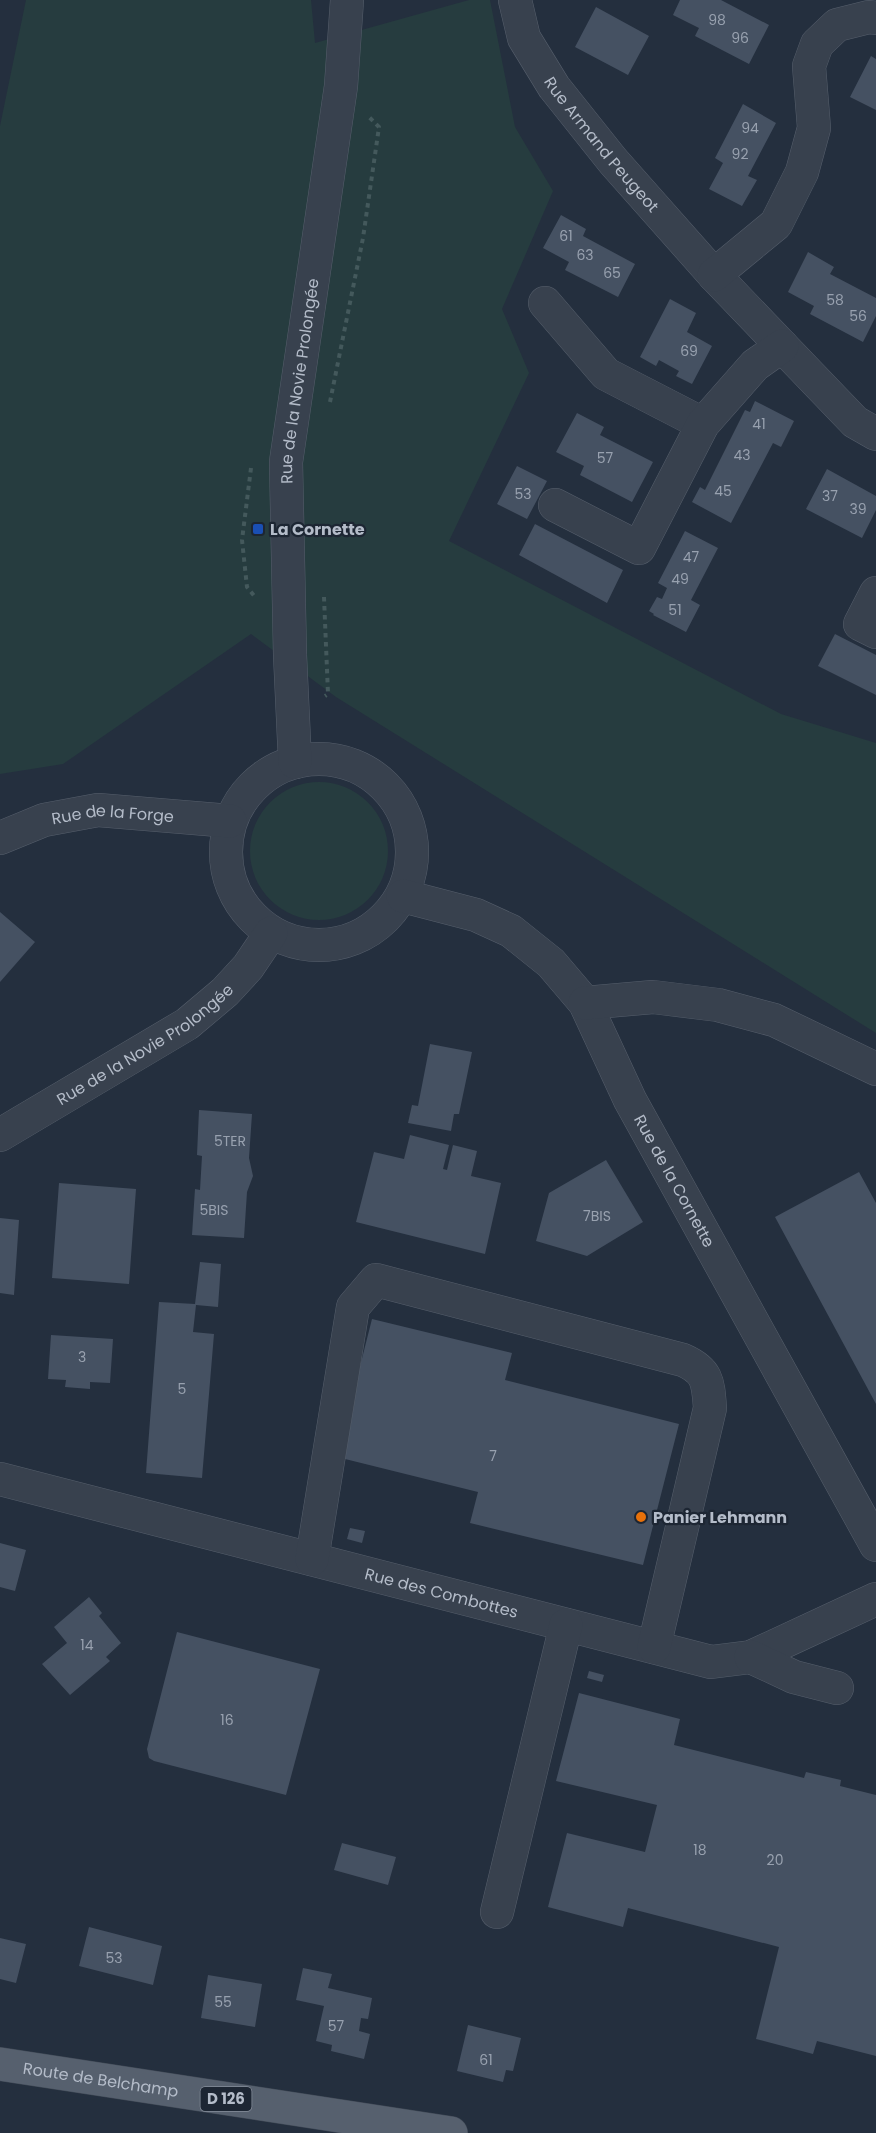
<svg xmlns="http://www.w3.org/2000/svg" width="876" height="2133" viewBox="0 0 876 2133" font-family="Poppins,sans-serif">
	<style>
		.green { fill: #263c3f }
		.building { fill: #455162 }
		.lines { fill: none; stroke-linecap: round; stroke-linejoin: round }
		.minor-casing { stroke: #565f6c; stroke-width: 34 }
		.major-casing { stroke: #414a57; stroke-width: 34 }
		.path { stroke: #44595c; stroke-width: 4; stroke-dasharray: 4.5 4.5; stroke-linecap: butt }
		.minor { stroke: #38414e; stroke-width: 33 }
		.major { stroke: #56606e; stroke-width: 33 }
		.transit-dot { fill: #1a4fb4; stroke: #1d2633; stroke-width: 2 }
		.food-dot { fill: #e8710a; stroke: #1d2633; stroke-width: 2 }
		.labels { text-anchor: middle; stroke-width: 4.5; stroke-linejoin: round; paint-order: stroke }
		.number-label { font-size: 14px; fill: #98a1af }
		.shield { fill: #1d2633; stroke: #878f9c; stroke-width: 1.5 }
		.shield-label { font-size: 15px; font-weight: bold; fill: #b4bcc9 }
		.street-label { font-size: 16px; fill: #b4bcc9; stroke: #1d2633 }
		.poi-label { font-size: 16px; font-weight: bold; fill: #b4bcc9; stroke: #1d2633; text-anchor: start }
	</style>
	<rect width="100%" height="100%" fill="#242f3e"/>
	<!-- green -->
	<path class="green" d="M26,0H311L315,43L469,0H490L515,127L553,191L502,309L529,373L449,541L781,714L876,743V1033L336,697L251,634L63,764L0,774V126Z
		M250 851a69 69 0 1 1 138 0a69 69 0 1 1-138 0Z"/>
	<!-- building -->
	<path class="building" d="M680,0H721L769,25L749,64L695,36L699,28L673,15Z
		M596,7L649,36L628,75L575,47Z
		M871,56L876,59V110L850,97Z
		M743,104L776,123L748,176L757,180L742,206L709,189L723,163L715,158Z
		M561,215L586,229L583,236L635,264L618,297L565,270L569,262L543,248Z
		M808,252L834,267L830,274L876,298V316L863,342L810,314L814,306L788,292Z
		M670,299L696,313L687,332L712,346L692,384L676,376L679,371L659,360L656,366L640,357Z
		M755,401L794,421L781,447L773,443L731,523L692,502L700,487L705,490L745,410L750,412Z
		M577,413L604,427L600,435L653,462L632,502L580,475L584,466L556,452Z
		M517,466L547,481L527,519L497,504Z
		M827,469L876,496V510L862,538L806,509Z
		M535,524L623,570L607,603L519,555Z
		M685,531L718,548L691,600L700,605L686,632L653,615L654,614L649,611L657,597L662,599L667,588L658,583Z
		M835,634L876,655V695L818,666Z
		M0,912L35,942L0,982Z
		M430,1044L472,1052L459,1114H454L451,1131L408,1123L412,1105L418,1106Z
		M199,1110L252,1114L249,1158L253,1176L247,1192L244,1238L192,1235L195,1189L200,1190L202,1156L197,1155Z
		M410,1135L449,1145L443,1169L447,1170L453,1145L477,1151L471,1176L501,1183L485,1254L356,1222L374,1152L404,1159Z
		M606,1160L643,1222L587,1256L536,1241L549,1193Z
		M859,1172L876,1203V1404L775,1217Z
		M59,1183L136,1189L129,1284L52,1278Z
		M0,1218L19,1220L14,1295L0,1293Z
		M200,1262L221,1264L218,1307L196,1305L193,1332L214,1334L202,1478L146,1473L159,1302L195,1304Z
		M372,1319L512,1353L505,1380L679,1424L643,1565L470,1523L478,1492L337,1457Z
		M51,1335L113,1339L110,1383L90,1382V1389L65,1387L66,1380L48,1379Z
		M350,1528L365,1531L362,1543L347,1539Z
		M0,1543L26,1550L15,1591L0,1587Z
		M89,1597L102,1613L99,1616L121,1643L106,1657L110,1661L70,1695L42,1664L67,1643L54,1627Z
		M177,1632L320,1669L286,1795L154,1761L149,1758L147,1749Z
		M589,1671L604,1675L602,1682L587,1678Z
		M579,1693L680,1719L674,1745L804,1778L806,1772L841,1780L840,1786L876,1795V2056L817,2041L813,2054L756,2039L779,1947L628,1908L623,1927L548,1907L567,1833L645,1852L657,1805L556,1781Z
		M342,1843L396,1857L388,1885L334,1870Z
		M89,1927L162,1946L153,1985L79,1966Z
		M0,1938L26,1944L16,1983L0,1979Z
		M303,1968L332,1974L328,1988L372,1998L368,2019L361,2018L359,2031L370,2034L364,2059L331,2051L332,2045L316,2041L324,2006L296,2000Z
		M208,1975L262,1984L255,2027L201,2018Z
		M468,2025L521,2038L513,2071L506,2070L503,2082L457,2071Z"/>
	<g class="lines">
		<!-- minor casing -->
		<g class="minor-casing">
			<g id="minor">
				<path id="s1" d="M515,0L524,38L554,87L613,161L714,275L782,346L855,422L876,434"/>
				<path d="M714,275L776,224L802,172L814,128L809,66L817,44L837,25L869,17L876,18"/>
				<path d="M545,303L606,374L703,424"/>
				<path d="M555,505L639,548L703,424L755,365L782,346"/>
				<path d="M876,593L860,624L876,632"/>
				<circle cx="319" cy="852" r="93"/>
				<path id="s2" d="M295,762L290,655L286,462L341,86L347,0"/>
				<path id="s3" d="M0,838L44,820L98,810L230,821"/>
				<path id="s4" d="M403,896L476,915L511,931L551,963L585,1003L630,1100L876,1545"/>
				<path d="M585,1003L653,997L718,1005L774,1020L876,1069"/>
				<path id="s5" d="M0,1135L187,1024L225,992L248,967L271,933"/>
				<path id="s6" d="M0,1479L711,1662L751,1657L876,1599"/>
				<path d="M312,1559L353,1307L376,1280L683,1360C708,1371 708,1382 710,1408L654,1647"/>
				<path d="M751,1657L794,1677L837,1688"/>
				<path d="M497,1912L566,1625"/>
			</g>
		</g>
		<!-- major casing -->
		<g class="major-casing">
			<g id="major">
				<path id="s7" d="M0,2064L451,2133"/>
			</g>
		</g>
		<!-- path -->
		<path class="path" d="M330,402L363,238L379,127L369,117
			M251,468L242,540L247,587L255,597
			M324,597L328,694L325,696"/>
		<!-- minor -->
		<use href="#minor" class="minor"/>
		<!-- major -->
		<use href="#major" class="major"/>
	</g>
	<!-- markers -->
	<rect class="transit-dot" x="252" y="523" width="12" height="12" rx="3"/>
	<circle class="food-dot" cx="641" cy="1517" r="6"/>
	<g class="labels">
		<!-- number labels -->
		<g class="number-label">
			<text x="717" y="25">98</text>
			<text x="740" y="43">96</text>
			<text x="750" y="133">94</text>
			<text x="740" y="159">92</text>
			<text x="566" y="241">61</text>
			<text x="585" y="260">63</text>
			<text x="612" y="278">65</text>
			<text x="835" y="305">58</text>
			<text x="858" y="321">56</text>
			<text x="689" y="356">69</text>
			<text x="759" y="429">41</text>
			<text x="742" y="460">43</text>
			<text x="605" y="463">57</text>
			<text x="723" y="496">45</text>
			<text x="523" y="499">53</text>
			<text x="830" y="501">37</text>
			<text x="858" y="514">39</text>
			<text x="691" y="562">47</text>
			<text x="680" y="584">49</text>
			<text x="675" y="615">51</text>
			<text x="230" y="1146">5TER</text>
			<text x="214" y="1215">5BIS</text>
			<text x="597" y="1221">7BIS</text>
			<text x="82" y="1362">3</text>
			<text x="182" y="1394">5</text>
			<text x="493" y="1461">7</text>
			<text x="87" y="1650">14</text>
			<text x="227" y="1725">16</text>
			<text x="700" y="1855">18</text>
			<text x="775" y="1865">20</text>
			<text x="114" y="1963">53</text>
			<text x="223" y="2007">55</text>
			<text x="336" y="2031">57</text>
			<text x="486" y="2065">61</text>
		</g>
		<!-- shield labels -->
		<rect class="shield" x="200.5" y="2087" width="51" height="24" rx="4.5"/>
		<g class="shield-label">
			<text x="226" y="2104">D 126</text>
		</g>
		<!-- street labels -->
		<g class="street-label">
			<text dy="6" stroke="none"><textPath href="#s1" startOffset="171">Rue Armand Peugeot</textPath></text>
			<text dy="6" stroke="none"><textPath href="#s2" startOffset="382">Rue de la Novie Prolongée</textPath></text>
			<text dy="6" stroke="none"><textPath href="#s3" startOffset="117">Rue de la Forge</textPath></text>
			<text dy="6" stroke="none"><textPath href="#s5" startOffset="171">Rue de la Novie Prolongée</textPath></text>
			<text dy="6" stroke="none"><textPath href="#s4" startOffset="417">Rue de la Cornette</textPath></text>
			<text dy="6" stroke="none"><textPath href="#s6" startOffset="456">Rue des Combottes</textPath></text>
			<text dy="6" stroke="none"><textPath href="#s7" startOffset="102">Route de Belchamp</textPath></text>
		</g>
		<!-- poi labels -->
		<g class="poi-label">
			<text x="270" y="535">La Cornette</text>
			<text x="653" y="1523">Panier Lehmann</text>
		</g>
	</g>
</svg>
